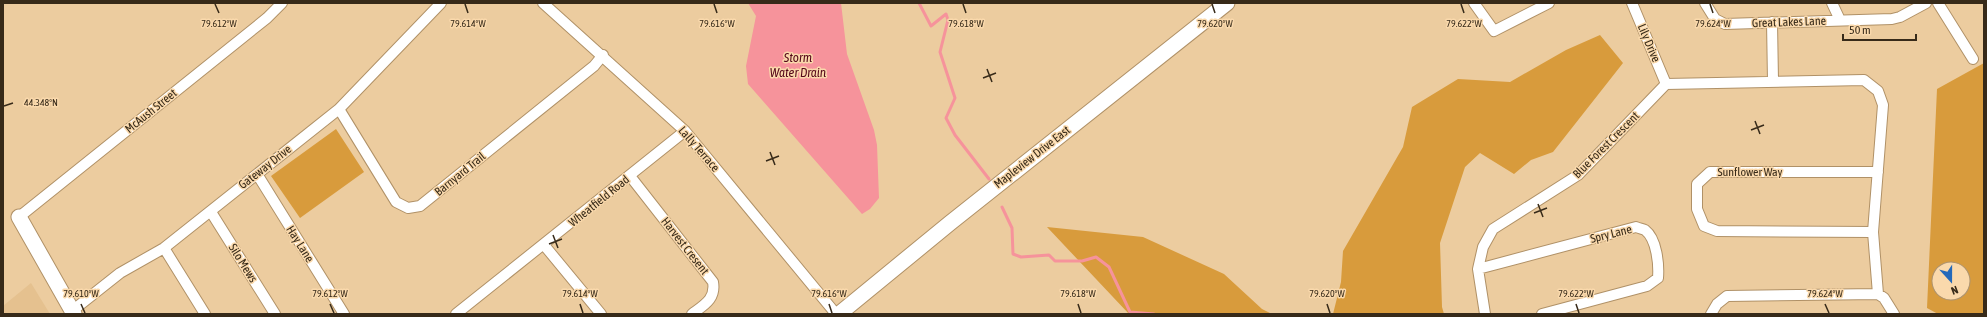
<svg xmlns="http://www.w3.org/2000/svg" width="1987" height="317" viewBox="0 0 1987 317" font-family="'Asap Condensed',sans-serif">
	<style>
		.built { fill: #e5c18f }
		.green { fill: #d89b3c; fill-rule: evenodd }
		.water { fill: #f6939b }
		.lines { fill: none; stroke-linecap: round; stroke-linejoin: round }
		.stream { stroke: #f6939b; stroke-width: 3 }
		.street-casing { stroke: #b09167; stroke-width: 12 }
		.secondary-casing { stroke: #b09167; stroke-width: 17 }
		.street { stroke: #fff; stroke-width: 10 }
		.secondary { stroke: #fff; stroke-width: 15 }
		.ticks { fill: none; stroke: #372a19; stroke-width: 1.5 }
		.labels { text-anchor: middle; stroke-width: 3; stroke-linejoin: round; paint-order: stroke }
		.street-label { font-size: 12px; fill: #372a19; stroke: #fad9ac }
		.water-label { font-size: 13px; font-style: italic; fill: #540619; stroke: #fad9ac }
		.ticks-label { font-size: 10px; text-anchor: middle; fill: #372a19; stroke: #fad9ac; stroke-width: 3; stroke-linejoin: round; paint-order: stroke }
	</style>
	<rect width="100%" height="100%" fill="#eccc9f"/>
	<!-- built -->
	<path class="built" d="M31,283L50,314H3V306Z"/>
	<!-- green -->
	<path class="green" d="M1600,35L1623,63L1553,152L1531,160L1514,174L1480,153L1465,167L1440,243L1442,307L1444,314H1333L1341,282L1343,251L1403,147L1412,107L1458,79L1510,82L1566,50Z
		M1984,63V314H1938L1927,308L1937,89ZM1939,269H1963V293H1939Z
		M336,129L364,172L300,218L271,176Z
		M1047,227L1143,237L1224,274L1262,309L1272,314H1129Z"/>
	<!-- water -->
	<path class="water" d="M748,3H841L847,54L874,130L877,145L879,198L870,209L862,214L748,84L746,66L756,16Z"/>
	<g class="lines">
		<!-- stream -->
		<path class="stream" d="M919,3L931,26L946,14L948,20L940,52L955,98L946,118L955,135L989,179
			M1002,207L1012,228L1013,254L1021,257L1049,255L1055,261H1082L1096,257L1109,267L1130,312L1154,314"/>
		<!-- street casing -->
		<g class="street-casing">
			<path id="street" d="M543,3L685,131L836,314
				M1474,3L1494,31L1549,3
				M1632,3L1666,84
				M1705,3L1715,19L1725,24L1892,19L1900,17L1926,3
				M1832,3L1840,20
				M1938,3L1973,59
				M1772,22L1773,81
				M1666,84L1864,80L1878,91L1883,105L1873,232L1878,294L1884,298L1894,314
				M339,109L396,202L408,208L420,206L594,66L603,55
				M257,174L344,314
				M630,176L713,282C716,299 704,305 692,314
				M211,212L275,314
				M19,217L267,18L282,3
				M1873,232L1717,231L1704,226L1697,209V184L1710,172H1878
				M544,245L601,314
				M164,248L205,314
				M1478,269L1636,227C1638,228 1643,229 1645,230C1657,239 1659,265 1658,278L1647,286L1542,314
				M72,311L120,273L164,248L339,109L441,3
				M456,314L685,131
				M1485,314L1478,269L1483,247L1493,229L1578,175L1666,84
				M1711,314L1717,304L1727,296L1878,294"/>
		</g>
		<!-- secondary casing -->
		<g class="secondary-casing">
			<path id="secondary" d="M19,217L74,314
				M839,314L950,223L1227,3"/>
		</g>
		<!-- street -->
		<use href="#street" class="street"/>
		<!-- secondary -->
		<use href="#secondary" class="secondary"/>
	</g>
	<!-- ticks -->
	<path class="ticks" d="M215,4L219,13M465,4L468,13M714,4L717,13M963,4L966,13M1212,4L1215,13M1461,4L1464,13M1710,4L1713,13M987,69L992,82M983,78L996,73M4,106L13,103M1755,121L1760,134M1751,130L1764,125M770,152L775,165M766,161L779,156M1538,204L1543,217M1534,213L1547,208M553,235L558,248M549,244L562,239M81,304L85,313M330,304L334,313M580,304L583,313M829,304L832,313M1078,304L1081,313M1327,304L1330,313M1576,304L1579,313M1825,304L1829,313"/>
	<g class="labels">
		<!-- street labels -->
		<g class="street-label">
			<text transform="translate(1789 22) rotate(-2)" y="4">Great Lakes Lane</text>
			<text transform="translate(1649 43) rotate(67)" y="4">Lily Drive</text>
			<text transform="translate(151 111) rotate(-39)" y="4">McAush Street</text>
			<text transform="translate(1606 145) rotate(-45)" y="4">Blue Forest Crescent</text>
			<text transform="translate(699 149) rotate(49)" y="4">Lally Terrace</text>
			<text transform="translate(1032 157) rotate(-38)" y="4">Mapleview Drive East</text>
			<text transform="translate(265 167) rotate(-38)" y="4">Gateway Drive</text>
			<text x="1750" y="176">Sunflower Way</text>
			<text transform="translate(460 174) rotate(-39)" y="4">Barnyard Trail</text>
			<text transform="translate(599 201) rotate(-39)" y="4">Wheatfield Road</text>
			<text transform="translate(1611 234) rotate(-14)" y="4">Spry Lane</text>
			<text transform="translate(300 244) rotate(58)" y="4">Hay Lane</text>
			<text transform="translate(685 246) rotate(52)" y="4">Harvest Cresent</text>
			<text transform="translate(243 263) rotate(58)" y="4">Silo Mews</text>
		</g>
		<!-- water labels -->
		<g class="water-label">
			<text x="798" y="62">Storm<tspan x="798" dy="15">Water Drain</tspan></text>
		</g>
	</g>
	<g class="ticks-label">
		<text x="219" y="27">79.612°W</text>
		<text x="468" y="27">79.614°W</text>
		<text x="717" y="27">79.616°W</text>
		<text x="966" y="27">79.618°W</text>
		<text x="1215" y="27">79.620°W</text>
		<text x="1464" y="27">79.622°W</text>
		<text x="1713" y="27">79.624°W</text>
		<text x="41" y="106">44.348°N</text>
		<text x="81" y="297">79.610°W</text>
		<text x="330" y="297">79.612°W</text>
		<text x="580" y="297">79.614°W</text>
		<text x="829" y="297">79.616°W</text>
		<text x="1078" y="297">79.618°W</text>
		<text x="1327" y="297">79.620°W</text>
		<text x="1576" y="297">79.622°W</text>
		<text x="1825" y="297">79.624°W</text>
	</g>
	<!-- border -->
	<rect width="1987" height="317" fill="none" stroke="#372a19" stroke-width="8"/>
	<!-- north arrow -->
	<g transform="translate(1951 281) rotate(159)"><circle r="19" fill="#fad9ac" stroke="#ac9371"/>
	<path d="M0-3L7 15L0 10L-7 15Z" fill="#2469ba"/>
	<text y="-6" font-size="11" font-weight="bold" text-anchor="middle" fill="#372a19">N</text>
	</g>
	<!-- scale -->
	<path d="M1843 34v6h73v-6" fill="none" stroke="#372a19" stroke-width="2"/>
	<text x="1849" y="34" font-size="12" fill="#372a19" stroke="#fad9ac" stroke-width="3" paint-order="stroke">50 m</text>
</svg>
